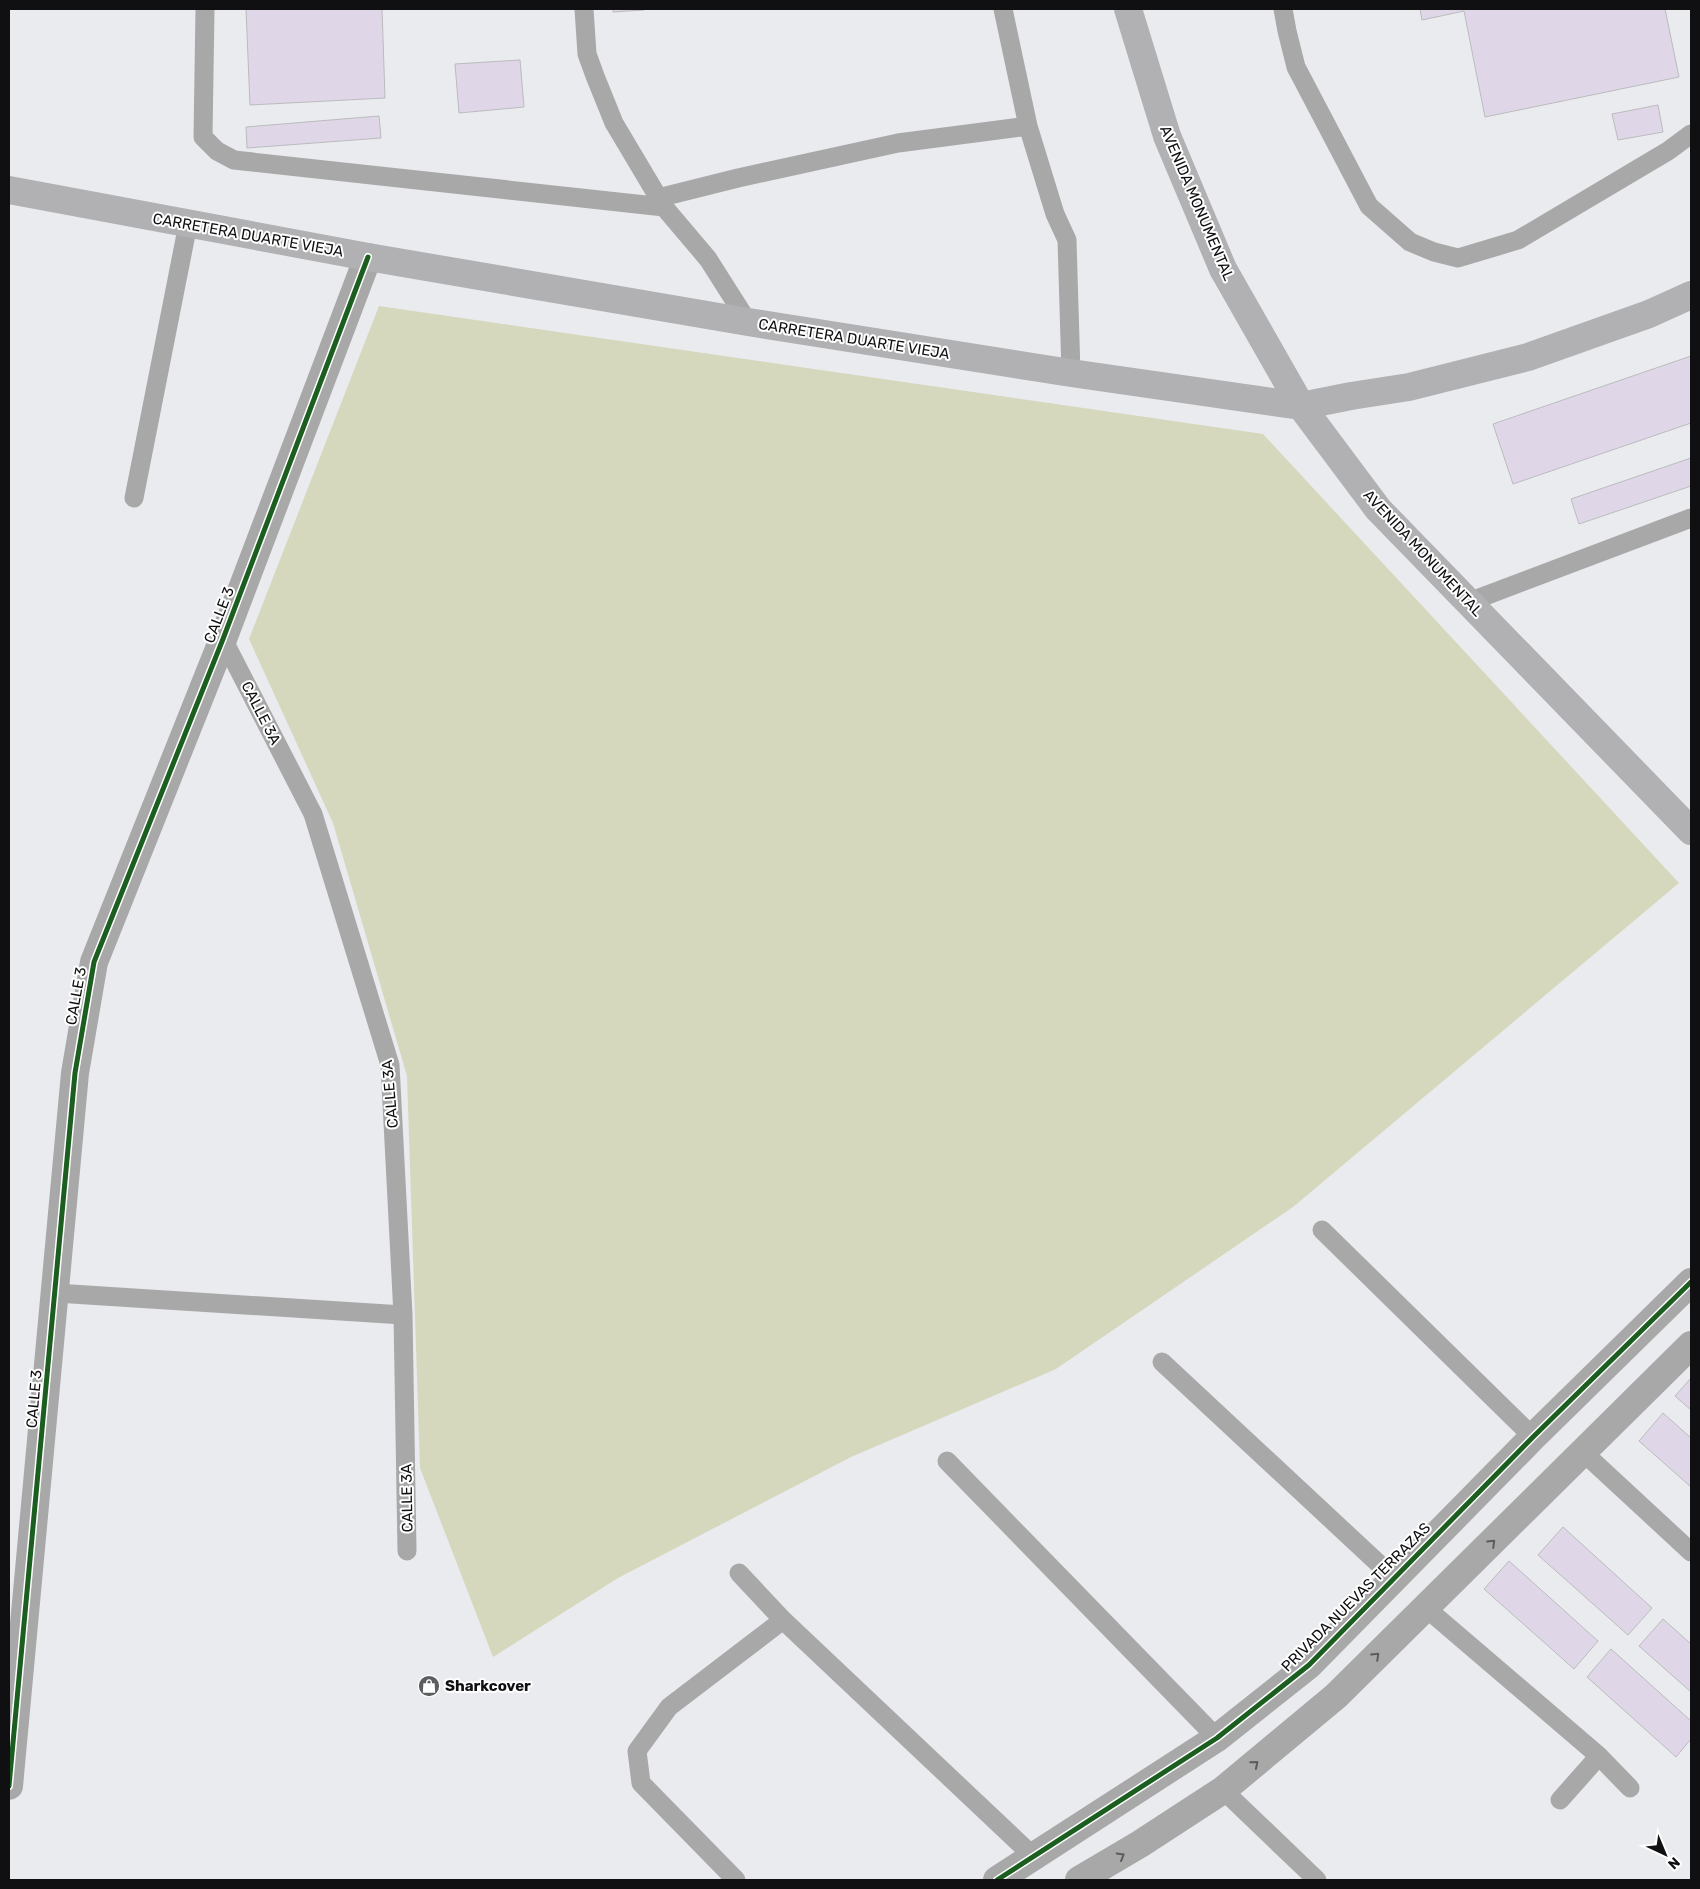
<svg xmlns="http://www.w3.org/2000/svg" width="1700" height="1889" viewBox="0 0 1700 1889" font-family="Rubik,sans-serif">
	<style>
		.green { fill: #d5d8bd }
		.building { fill: #dfd7e7; stroke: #bbbbbe }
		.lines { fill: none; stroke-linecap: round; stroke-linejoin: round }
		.lane { stroke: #a9a8a8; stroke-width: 19 }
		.street { stroke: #a9a8a8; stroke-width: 28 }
		.secondary { stroke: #b1b1b3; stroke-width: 28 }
		.cycleway-casing { stroke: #fff; stroke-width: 8 }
		.cycleway { stroke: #1b5e20; stroke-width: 5 }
		.oneway { stroke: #5c5c5d }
		.labels { text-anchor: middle; stroke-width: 4; stroke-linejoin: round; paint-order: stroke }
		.street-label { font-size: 15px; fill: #101012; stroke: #fff }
		.poi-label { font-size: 15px; font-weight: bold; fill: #101012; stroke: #fff; text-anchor: start }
	</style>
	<rect width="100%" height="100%" fill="#eaebef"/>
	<!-- green -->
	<path class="green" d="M379,306L1263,434L1679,883L1293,1207L1056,1369L851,1457L618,1578L493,1657L420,1468L407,1076L333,823L249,639Z"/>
	<!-- building -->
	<path class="building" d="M246,9H382L385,98L250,105Z
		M613,9H644V10L613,12Z
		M1420,9H1665L1679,77L1485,117L1464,11L1422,20Z
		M520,60L524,107L459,113L455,64Z
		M1658,105L1663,132L1618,140L1612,114Z
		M379,116L381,138L247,148L246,127Z
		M1691,356V423L1513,484L1493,424Z
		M1691,458V486L1579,524L1571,499Z
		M1691,1378V1410L1675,1396Z
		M1663,1413L1691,1438V1487L1639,1441Z
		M1563,1527L1652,1608L1628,1635L1538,1555Z
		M1509,1561L1598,1641L1574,1669L1484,1589Z
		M1663,1619L1691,1644V1692L1639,1646Z
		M1611,1649L1691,1721V1739L1676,1757L1587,1677Z"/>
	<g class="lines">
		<!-- lane -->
		<path class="lane" d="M205,9L203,137L217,151L234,160L664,207
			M584,9L587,54L595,76L614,123L664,207L708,259L748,322
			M1003,9L1028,126L1055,214L1067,240L1071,373
			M1283,9L1287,31L1296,67L1369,206L1410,242L1434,252L1458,258L1518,240L1668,151L1691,134
			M658,198L738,178L898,143L1028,126
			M134,498L188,224
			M1469,602L1691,518
			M223,639L313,814L390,1065L403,1315L407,1551
			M1322,1230L1533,1437
			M56,1293L403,1315
			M1162,1362L1394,1578
			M1584,1453L1691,1552
			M947,1461L1217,1738
			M739,1573L783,1620L1034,1857
			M1426,1608L1599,1756L1630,1788
			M1223,1790L1317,1880
			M1560,1800L1599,1756
			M736,1880L641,1783L637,1751L669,1707L783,1620"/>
		<!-- street -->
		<path class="street" d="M9,1786L75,1073L94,962L223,639L368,257
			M997,1880L1217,1738L1309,1665L1533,1437L1691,1282
			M1079,1880L1140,1844L1223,1790L1336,1696L1691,1345"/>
		<!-- secondary -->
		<path class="secondary" d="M1128,9L1167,136L1223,269L1301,406L1378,509L1691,831
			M9,190L368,257L748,322L1071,373L1301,406L1351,396L1409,387L1528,357L1649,314L1691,295"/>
		<!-- cycleway casing -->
		<g class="cycleway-casing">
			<path id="cycleway" d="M9,1786L75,1073L94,962L223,639L368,257
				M997,1880L1217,1738L1309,1665L1533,1437L1691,1282"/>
		</g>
		<!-- cycleway -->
		<use href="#cycleway" class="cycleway"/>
	</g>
	<!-- one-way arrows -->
	<defs><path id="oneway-chevron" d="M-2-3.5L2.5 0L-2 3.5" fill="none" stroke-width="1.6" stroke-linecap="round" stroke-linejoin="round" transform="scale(1.25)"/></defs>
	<g class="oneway">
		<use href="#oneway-chevron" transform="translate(1492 1543) rotate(-44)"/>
		<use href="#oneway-chevron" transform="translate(1376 1656) rotate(-44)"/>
		<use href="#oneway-chevron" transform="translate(1255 1764) rotate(-40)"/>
		<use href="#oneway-chevron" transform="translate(1121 1856) rotate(-30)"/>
	</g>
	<!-- icons -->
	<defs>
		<g id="shop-disc" transform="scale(1.125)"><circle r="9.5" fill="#5c5d5f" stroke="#fff"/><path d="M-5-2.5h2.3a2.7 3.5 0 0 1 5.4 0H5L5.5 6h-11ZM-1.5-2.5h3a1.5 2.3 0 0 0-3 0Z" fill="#fff"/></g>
	</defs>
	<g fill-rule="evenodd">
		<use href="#shop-disc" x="429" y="1686"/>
	</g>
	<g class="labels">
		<!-- street labels -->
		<g class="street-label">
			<text transform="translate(1197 203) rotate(67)" y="5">AVENIDA MONUMENTAL</text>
			<text transform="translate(248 235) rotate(10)" y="5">CARRETERA DUARTE VIEJA</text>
			<text transform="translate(854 339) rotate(9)" y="5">CARRETERA DUARTE VIEJA</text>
			<text transform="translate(1423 553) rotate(47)" y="5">AVENIDA MONUMENTAL</text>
			<text transform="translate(219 615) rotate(-69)" y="5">CALLE 3</text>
			<text transform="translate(261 713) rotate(63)" y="5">CALLE 3A</text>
			<text transform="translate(76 996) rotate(-80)" y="5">CALLE 3</text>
			<text transform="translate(390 1094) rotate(-95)" y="5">CALLE 3A</text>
			<text transform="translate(34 1399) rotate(-85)" y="5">CALLE 3</text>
			<text transform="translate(407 1498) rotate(-91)" y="5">CALLE 3A</text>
			<text transform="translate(1356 1597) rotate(-45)" y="5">PRIVADA NUEVAS TERRAZAS</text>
		</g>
		<!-- poi labels -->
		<g class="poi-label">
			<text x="445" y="1691">Sharkcover</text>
		</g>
	</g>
	<!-- border -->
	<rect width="1700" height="1889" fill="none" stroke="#101012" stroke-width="20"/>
	<!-- north arrow -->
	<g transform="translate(1665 1854) rotate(136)" stroke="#ffffff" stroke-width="4" paint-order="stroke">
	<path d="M0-4L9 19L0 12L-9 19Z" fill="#101012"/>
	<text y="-8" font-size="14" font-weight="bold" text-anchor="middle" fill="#101012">N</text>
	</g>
</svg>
